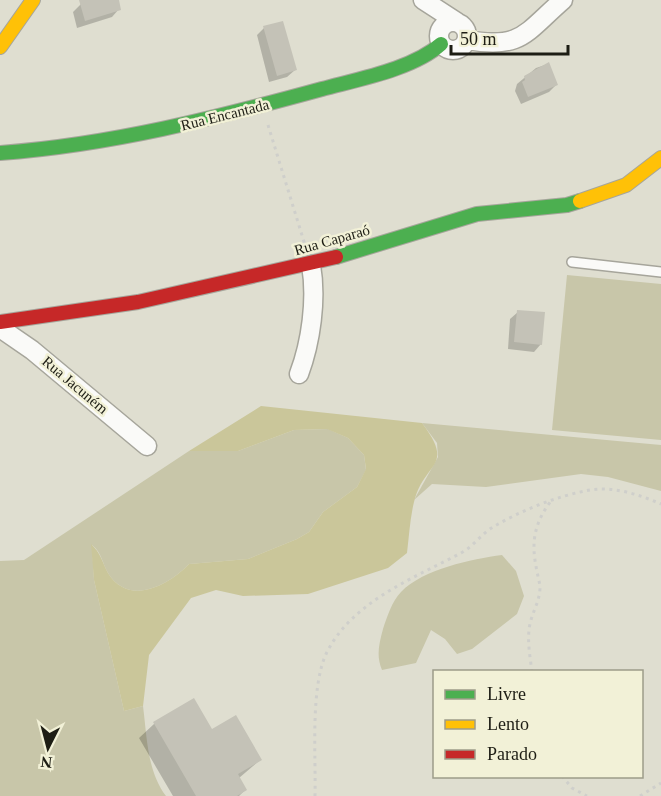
<svg xmlns="http://www.w3.org/2000/svg" width="661" height="796" viewBox="0 0 661 796" font-family="'Times New Roman',serif">
	<style>
		.green { fill: #c8c6a9 }
		.forest { fill: #cac69a }
		.shadow { fill: #0003 }
		.building { fill: #c4c2b7 }
		.lines { fill: none; stroke-linecap: round; stroke-linejoin: round }
		.lane-casing { stroke: #a6a59b; stroke-width: 12 }
		.street-casing { stroke: #a6a59b; stroke-width: 21 }
		.fast-casing { stroke: #a6a59b; stroke-width: 16 }
		.slow-casing { stroke: #a6a59b; stroke-width: 16 }
		.jam-casing { stroke: #a6a59b; stroke-width: 16 }
		.path { stroke: #cfcfcb; stroke-width: 3; stroke-dasharray: 3 4.5; stroke-linecap: butt }
		.lane { stroke: #fafaf8; stroke-width: 9 }
		.street { stroke: #fafaf8; stroke-width: 18 }
		.fast { stroke: #4caf50; stroke-width: 14 }
		.slow { stroke: #ffc107; stroke-width: 14 }
		.jam { stroke: #c62828; stroke-width: 14 }
		.labels { text-anchor: middle; stroke-width: 5; stroke-linejoin: round; paint-order: stroke }
		.street-label { font-size: 15px; fill: #1d1d14; stroke: #f2f1d7 }
	</style>
	<rect width="100%" height="100%" fill="#dfded0"/>
	<!-- green -->
	<path class="green" d="M567,275L661,284V440L552,430Z
		M422,423L661,445V491L608,477L581,474L486,487L432,484L414,500L438,457L437,443Z
		M328,429L348,438L364,455L366,470L357,487L323,512L309,532L297,539L248,559L189,564C169,585 129,607 108,573C102,563 102,553 92,545L94,580L124,711L143,706C147,737 147,771 166,796H0V561L24,560L189,451H238L294,430Z
		M502,555L516,571L524,596L517,614L472,649L457,654L445,639L431,630L416,663L382,670C376,656 379,644 383,629C387,617 392,601 401,592C423,569 472,559 502,555Z"/>
	<!-- forest -->
	<path class="forest" d="M261,406L422,423C456,468 424,461 414,502C410,518 409,537 407,553L388,568L308,594L243,596L216,590L191,598L149,655L143,706L124,711L94,580L91,544C101,553 102,562 108,573C129,607 169,585 189,564L248,559L297,539L309,532L323,512L357,487L366,469L364,455L348,438L327,429L294,430L238,451H189Z"/>
	<!-- shadow -->
	<path class="shadow" d="M85,0H117L119,9L112,17L77,28L73,12Z
		M264,28L295,70L287,77L269,82L257,35Z
		M548,64L556,85L549,92L521,104L515,91L517,84L536,68Z
		M518,312L541,344L534,352L508,349L510,319Z
		M194,701L211,731L260,760L239,778L245,790L239,796H173L139,738L154,724Z"/>
	<!-- building -->
	<path class="building" d="M79,0H119L121,10L85,21Z
		M283,21L297,70L277,76L263,26Z
		M549,62L558,85L528,97L522,82L525,80L524,76Z
		M517,310L545,312L542,345L514,342Z
		M194,698L212,729L236,715L262,760L238,774L247,790L237,796H196L153,722Z"/>
	<g class="lines">
		<!-- lane casing -->
		<g class="lane-casing">
			<path id="lane" d="M572,262L661,272"/>
		</g>
		<!-- street casing -->
		<g class="street-casing">
			<path id="street" d="M423,0L457,22
				M439 36a14 14 0 1 1 28 0a14 14 0 1 1-28 0Z
				M467,40C522,49 524,34 563,0
				M0,328L32,350L147,446
				M299,374C311,342 317,299 311,265"/>
		</g>
		<!-- fast casing -->
		<g class="fast-casing">
			<path id="fast" d="M0,153C110,145 216,118 322,89C359,79 413,69 441,44
				M336,257L477,214L567,205L580,201"/>
		</g>
		<!-- slow casing -->
		<g class="slow-casing">
			<path id="slow" d="M0,47L33,0
				M580,201L626,185L661,158"/>
		</g>
		<!-- jam casing -->
		<g class="jam-casing">
			<path id="jam" d="M0,322L138,302L336,257"/>
		</g>
		<!-- path -->
		<path class="path" d="M268,125L305,245
			M532,672C530,656 526,636 531,620C534,609 539,602 540,589C540,582 537,574 536,566C531,541 535,522 551,501
			M562,776L572,788L587,796
			M315,796C316,756 310,686 327,652C353,601 414,578 461,553C473,547 481,534 493,527C522,510 557,496 590,490C614,486 640,495 661,504
			M640,796L661,783"/>
		<!-- lane -->
		<use href="#lane" class="lane"/>
		<!-- street -->
		<use href="#street" class="street"/>
		<!-- fast -->
		<use href="#fast" class="fast"/>
		<!-- slow -->
		<use href="#slow" class="slow"/>
		<!-- jam -->
		<use href="#jam" class="jam"/>
	</g>
	<g class="labels">
		<!-- street labels -->
		<g class="street-label">
			<text transform="translate(225 115) rotate(-14)" y="5">Rua Encantada</text>
			<text transform="translate(332 240) rotate(-16)" y="5">Rua Caparaó</text>
			<text transform="translate(75 385) rotate(40)" y="5">Rua Jacuném</text>
		</g>
	</g>
	<!-- legend -->
	<rect x="433" y="670" width="210" height="108" fill="#f2f1d7" stroke="#9d9c89" stroke-width="1.5"/>
	<rect x="445" y="690" width="30" height="9" fill="#4caf50" stroke="#9d9c89" stroke-width="1.5"/>
	<text x="487" y="700" font-size="18" fill="#1d1d14">Livre</text>
	<rect x="445" y="720" width="30" height="9" fill="#ffc107" stroke="#9d9c89" stroke-width="1.5"/>
	<text x="487" y="730" font-size="18" fill="#1d1d14">Lento</text>
	<rect x="445" y="750" width="30" height="9" fill="#c62828" stroke="#9d9c89" stroke-width="1.5"/>
	<text x="487" y="760" font-size="18" fill="#1d1d14">Parado</text>
	<!-- north arrow -->
	<g transform="translate(48 748) rotate(186)" stroke="#f2f1d7" stroke-width="4.5" paint-order="stroke">
	<path d="M0-4.5L10 22L0 15L-10 22Z" fill="#1d1d14"/>
	<text y="-9" font-size="16" font-weight="bold" text-anchor="middle" fill="#1d1d14">N</text>
	</g>
	<!-- scale -->
	<path d="M451 45v9h117v-9" fill="none" stroke="#1d1d14" stroke-width="3"/>
	<text x="460" y="45" font-size="18" fill="#1d1d14" stroke="#f2f1d7" stroke-width="4.5" paint-order="stroke">50 m</text>
</svg>
